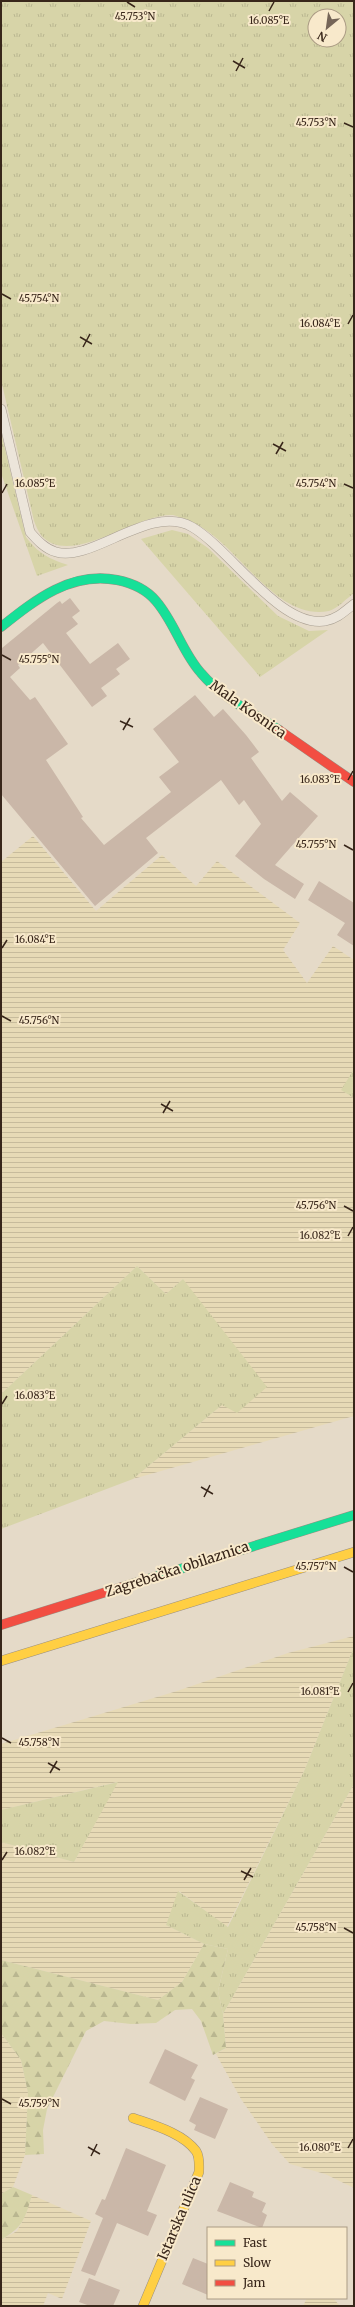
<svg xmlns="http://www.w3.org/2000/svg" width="355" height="2307" viewBox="0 0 355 2307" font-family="Merriweather,serif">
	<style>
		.farmland { fill: url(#farmland-rules) }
		.grass { fill: url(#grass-tufts); fill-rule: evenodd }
		.forest { fill: url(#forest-firs) }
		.building { fill: #cab7a8 }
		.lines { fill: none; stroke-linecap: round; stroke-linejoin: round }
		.lane-casing { stroke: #a99f92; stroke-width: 10 }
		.fast-casing { stroke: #998e82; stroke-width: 10 }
		.slow-casing { stroke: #998e82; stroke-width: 10 }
		.jam-casing { stroke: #998e82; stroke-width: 10 }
		.lane { stroke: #ece5da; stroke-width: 9 }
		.fast { stroke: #16e098; stroke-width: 9 }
		.slow { stroke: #ffcf43; stroke-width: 9 }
		.jam { stroke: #f24e42; stroke-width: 9 }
		.ticks { fill: none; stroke: #38261a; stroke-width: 1.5 }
		.labels { text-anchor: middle; stroke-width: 4; stroke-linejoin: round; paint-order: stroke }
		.street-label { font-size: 14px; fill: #38261a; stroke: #f8e9cb }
		.ticks-label { font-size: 10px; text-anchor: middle; fill: #38261a; stroke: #f8e9cb; stroke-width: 4; stroke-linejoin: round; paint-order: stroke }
	</style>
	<defs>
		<pattern id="farmland-rules" width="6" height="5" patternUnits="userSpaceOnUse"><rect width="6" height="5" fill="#e7dab6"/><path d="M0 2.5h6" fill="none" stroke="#c7bb9c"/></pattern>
		<pattern id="grass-tufts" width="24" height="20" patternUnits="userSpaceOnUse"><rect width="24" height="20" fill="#d7d4a8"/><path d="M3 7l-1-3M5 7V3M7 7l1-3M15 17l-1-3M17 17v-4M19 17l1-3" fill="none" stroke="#b9b690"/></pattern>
		<pattern id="forest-firs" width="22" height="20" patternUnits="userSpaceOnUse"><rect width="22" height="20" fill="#d7d4a8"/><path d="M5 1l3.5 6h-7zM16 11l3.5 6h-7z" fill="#b9b690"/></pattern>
	</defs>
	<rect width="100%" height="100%" fill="#e5dac8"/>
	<!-- farmland -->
	<path class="farmland" d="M33,836L96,911L162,855L196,886L217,861L300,923L283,950L307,983L333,946L354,960V1069L342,1090L354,1098V1416L133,1479L222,1405L183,1279L166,1294L137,1266L1,1394V862Z
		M354,1636V1647L305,1769L227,1927L179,1891L166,1925L204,1944L182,1982L158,2000L1,1960V1842L74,1862L117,1782L1,1810V1744L177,1691L288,1653Z
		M354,1784V2188L325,2174L290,2164L272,2144L241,2099L216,2054L226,2048L223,2014Z
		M1,2033L21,2060L28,2093L25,2155L13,2187L1,2194Z
		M32,2195L91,2221L62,2299L48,2293L43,2306H1V2240L17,2231L26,2214Z
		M307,2298H333L340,2306H303Z"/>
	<!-- grass -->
	<path class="grass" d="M1,1H354V593C347,598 337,609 329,611C272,622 236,537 187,520C183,519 177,516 173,515C137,513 69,569 41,535C38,531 36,526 34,521L1,380ZM315,16H339V40H315Z
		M1,432L26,537C38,553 49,559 68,565L37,576L1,473Z
		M172,530L188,534L208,548L278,616L309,631L328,630L260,677L141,539Z
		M354,1069V1098L341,1090Z
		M137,1266L166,1294L183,1279L267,1387L237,1413L222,1405L133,1479L1,1529V1394Z
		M354,1647V1784L223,2014L218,1991L228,1949L204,1944L166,1925L178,1891L228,1927L305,1769Z
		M118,1782L74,1862L1,1842V1810Z"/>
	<!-- forest -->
	<path class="forest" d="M204,1944L228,1949L218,1991L223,2014L226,2048L213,2055L201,2021L192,2009L175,2010L156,2023L131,2024L104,2021L86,2031L47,2109L43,2130L44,2154L25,2155L28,2093L21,2060L1,2033V1960L158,2000L182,1982Z
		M13,2187L32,2195C25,2219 23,2227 1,2240V2194Z"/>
	<!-- building -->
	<path class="building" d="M70,598L80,611L72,617L78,624L66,633L90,664L118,643L130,659L116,669L120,674L101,688L107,696L92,707L43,643L18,665L20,668L10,677L30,700L35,697L68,744L46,760L83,817L81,818L104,845L171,792L159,777L179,762L153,729L195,695L214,717L223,709L246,735L259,752L251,758L282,801L290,792L318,816L275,865L304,884L295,899L264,879L235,856L261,824L244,800L239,805L221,780L146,838L158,853L95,906L1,794V646L2,648L57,603L60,601L62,604Z
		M319,881L354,903V946L337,935L345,923L308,900Z
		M165,2049L198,2065L191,2078L195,2080L185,2101L149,2083Z
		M200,2097L228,2109L215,2139L194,2130L196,2125L189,2121Z
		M126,2148L166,2165L147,2211L157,2215L148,2236L117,2223L95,2276L81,2271L103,2218L95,2214L102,2199L105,2200Z
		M230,2182L254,2192L252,2197L266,2203L262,2212L267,2215L262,2228L217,2211Z
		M193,2258L208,2264V2295L182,2284Z
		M89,2278L120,2290L113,2306H90L79,2302Z"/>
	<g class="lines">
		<!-- lane casing -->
		<g class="lane-casing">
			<path id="lane" d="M1,409L30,532C37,540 45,549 56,552C92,563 150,503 192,527C230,549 280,628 325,621C337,619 345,611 354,604"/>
		</g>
		<!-- fast casing -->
		<g class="fast-casing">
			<path id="fast" d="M1,627C35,600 71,571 117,580C132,583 146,589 156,601C175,623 182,652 201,673C222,698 252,712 279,730
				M122,1587L354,1515"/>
		</g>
		<!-- slow casing -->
		<g class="slow-casing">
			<path id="slow" d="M1,1661L354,1552
				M133,2118C153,2125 183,2133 196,2151C200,2157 199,2165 199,2172L143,2306"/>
		</g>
		<!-- jam casing -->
		<g class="jam-casing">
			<path id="jam" d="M279,730L354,782
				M1,1625L122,1587"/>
		</g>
		<!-- lane -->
		<use href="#lane" class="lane"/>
		<!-- fast -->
		<use href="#fast" class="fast"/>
		<!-- slow -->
		<use href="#slow" class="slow"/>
		<!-- jam -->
		<use href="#jam" class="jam"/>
	</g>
	<!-- ticks -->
	<path class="ticks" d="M127,2L135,7M269,11L274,2M233,61L245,68M236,71L243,58M344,123L353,127M2,294L11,299M348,324L353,315M80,337L92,344M83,347L90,334M273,444L286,451M276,454L283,442M344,484L353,488M2,493L7,484M2,655L11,660M120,721L133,727M123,730L130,718M348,780L353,771M344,845L353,850M2,948L7,940M2,1016L11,1021M161,1104L173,1111M163,1113L170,1101M344,1206L353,1211M348,1236L353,1227M2,1404L7,1396M201,1487L213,1494M204,1497L210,1485M344,1567L353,1572M348,1692L353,1683M2,1738L11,1743M48,1763L60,1770M50,1773L57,1761M2,1860L7,1852M241,1871L253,1877M244,1880L251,1868M344,1928L353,1933M2,2099L11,2104M88,2147L100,2154M348,2148L353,2139M91,2156L97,2144"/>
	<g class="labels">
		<!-- street labels -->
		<g class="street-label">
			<text transform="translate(248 709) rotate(35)" y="5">Mala Kosnica</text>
			<text transform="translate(177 1569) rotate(-18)" y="5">Zagrebačka obilaznica</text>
			<text transform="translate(179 2218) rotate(-67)" y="5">Istarska ulica</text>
		</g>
	</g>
	<g class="ticks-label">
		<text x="135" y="20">45.753°N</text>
		<text x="269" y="24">16.085°E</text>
		<text x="316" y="126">45.753°N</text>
		<text x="39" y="302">45.754°N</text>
		<text x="320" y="327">16.084°E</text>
		<text x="316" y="487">45.754°N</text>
		<text x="35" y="487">16.085°E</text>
		<text x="39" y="663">45.755°N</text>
		<text x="320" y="783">16.083°E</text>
		<text x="316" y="848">45.755°N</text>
		<text x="35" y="943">16.084°E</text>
		<text x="39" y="1024">45.756°N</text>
		<text x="316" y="1209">45.756°N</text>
		<text x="320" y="1239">16.082°E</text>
		<text x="35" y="1399">16.083°E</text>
		<text x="316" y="1570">45.757°N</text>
		<text x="320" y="1695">16.081°E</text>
		<text x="39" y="1746">45.758°N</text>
		<text x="35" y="1855">16.082°E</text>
		<text x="316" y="1931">45.758°N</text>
		<text x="39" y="2107">45.759°N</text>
		<text x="320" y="2151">16.080°E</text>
	</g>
	<!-- border -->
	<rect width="355" height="2307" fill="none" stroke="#38261a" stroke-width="4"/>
	<!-- legend -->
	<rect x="207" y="2227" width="140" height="72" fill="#f8e9cb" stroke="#ab9b84"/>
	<rect x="215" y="2240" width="20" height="6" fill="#16e098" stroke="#ab9b84"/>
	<text x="243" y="2247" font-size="12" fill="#38261a">Fast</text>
	<rect x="215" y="2260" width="20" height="6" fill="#ffcf43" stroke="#ab9b84"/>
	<text x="243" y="2267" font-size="12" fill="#38261a">Slow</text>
	<rect x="215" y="2280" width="20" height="6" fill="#f24e42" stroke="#ab9b84"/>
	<text x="243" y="2287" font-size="12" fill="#38261a">Jam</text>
	<!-- north arrow -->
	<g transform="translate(327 28) rotate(209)"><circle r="19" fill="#f8e9cb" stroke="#ab9b84"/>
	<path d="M0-3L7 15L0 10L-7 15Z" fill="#756557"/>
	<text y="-6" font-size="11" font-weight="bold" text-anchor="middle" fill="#38261a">N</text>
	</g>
</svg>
